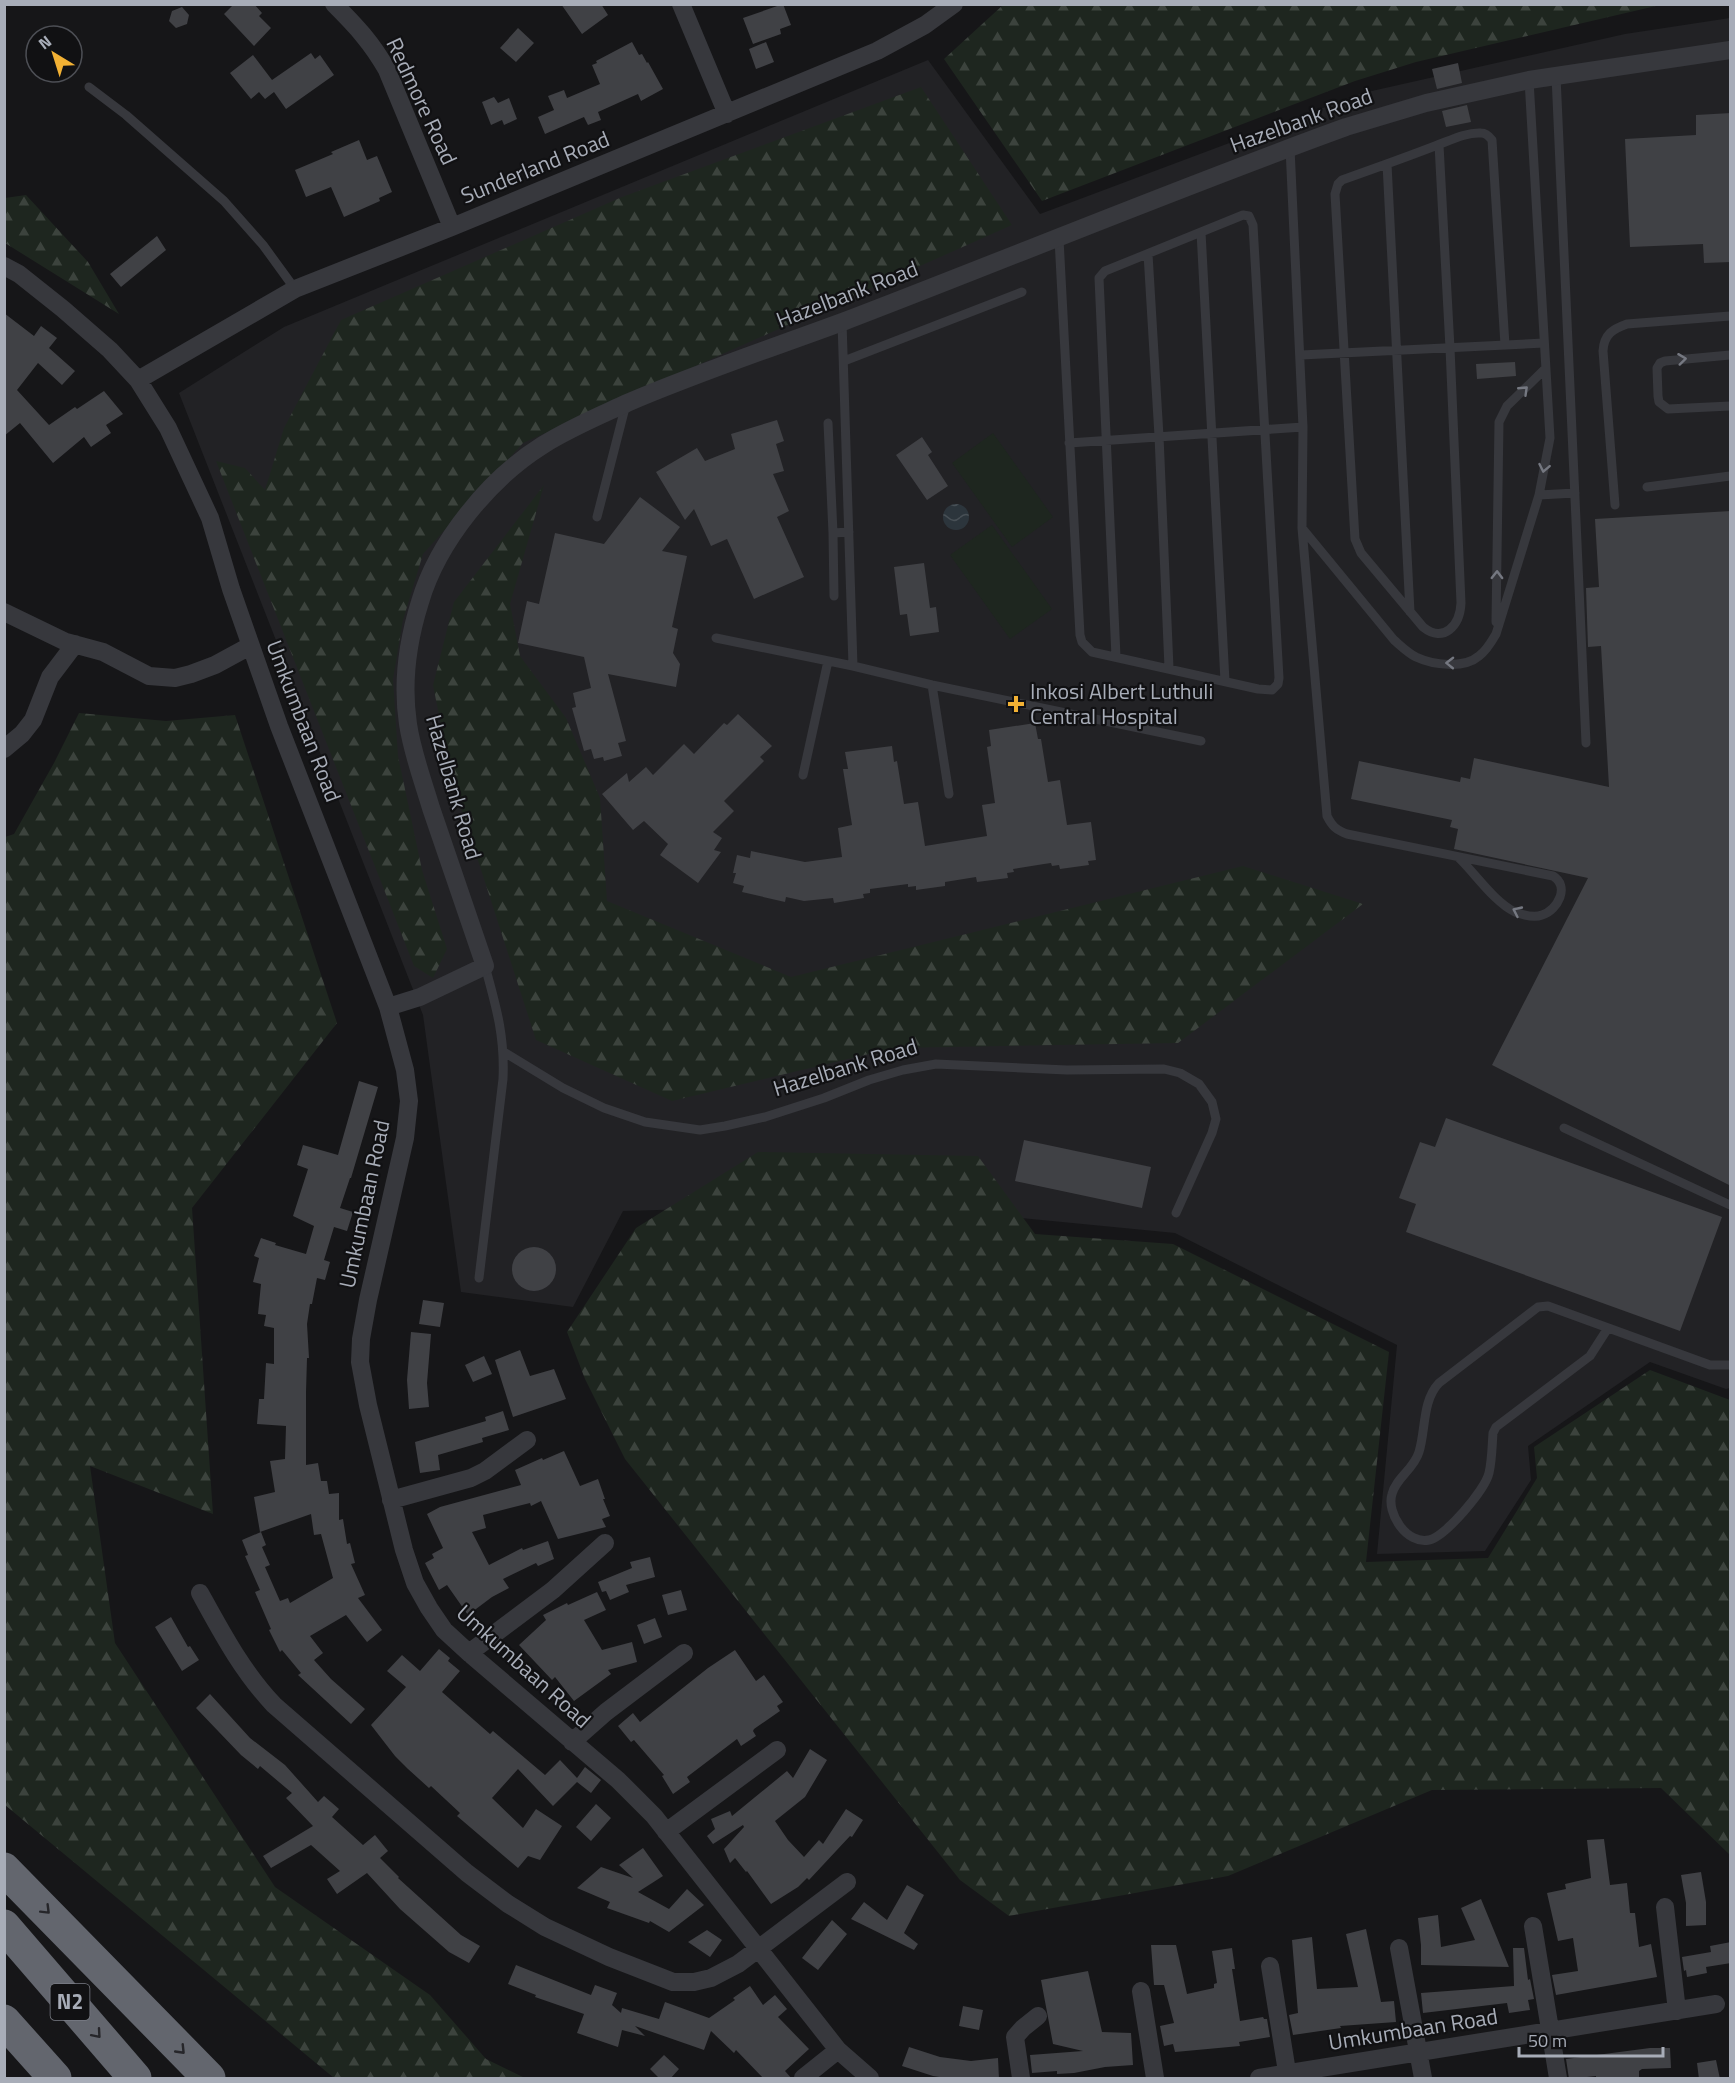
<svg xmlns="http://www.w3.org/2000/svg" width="1735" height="2083" viewBox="0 0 1735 2083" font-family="'Titillium Web',sans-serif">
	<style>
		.built { fill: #222225 }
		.forest { fill: url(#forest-firs) }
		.park { fill: #1e261f }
		.water { fill: url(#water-waves) }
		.building { fill: #404145 }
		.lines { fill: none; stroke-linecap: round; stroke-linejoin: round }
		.lane { stroke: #37383d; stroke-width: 9 }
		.street { stroke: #37383d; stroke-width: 18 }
		.highway { stroke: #63666e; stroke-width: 33 }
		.oneway { stroke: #757881 }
		.oneway2 { stroke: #26262a }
		.poi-dot { fill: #f2b134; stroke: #111113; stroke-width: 2 }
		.labels { text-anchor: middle; stroke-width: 4.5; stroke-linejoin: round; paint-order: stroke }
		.shield { fill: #111113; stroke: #7b7e86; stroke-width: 1.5 }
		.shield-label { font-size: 21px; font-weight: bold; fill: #a8adb8 }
		.street-label { font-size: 22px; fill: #a8adb8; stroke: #111113 }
		.poi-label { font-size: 22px; fill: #a8adb8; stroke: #111113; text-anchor: start }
	</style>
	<defs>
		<pattern id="forest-firs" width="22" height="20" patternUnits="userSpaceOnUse" patternTransform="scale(1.5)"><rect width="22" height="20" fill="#1e261f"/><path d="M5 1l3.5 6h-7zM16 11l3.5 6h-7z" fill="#3c433d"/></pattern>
		<pattern id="water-waves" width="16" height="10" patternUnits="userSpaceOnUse" patternTransform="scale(1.5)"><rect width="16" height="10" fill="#2c353c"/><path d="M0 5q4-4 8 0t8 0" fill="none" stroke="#485056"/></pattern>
	</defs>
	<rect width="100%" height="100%" fill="#161618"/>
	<!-- built -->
	<path class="built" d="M1730,18V1388L1726,1389L1650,1362L1528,1446L1531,1480L1485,1551L1377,1554L1397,1345L1175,1233L876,1204L623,1211L573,1307L461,1292L423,1015L179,393L284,327L928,60L1040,214L1363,93L1625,34Z"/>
	<!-- forest -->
	<path class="forest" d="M1003,5V4L1660,5L1416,62L1355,81L1042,201L944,59Z
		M921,87L1012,225L523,443L423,554L403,620L393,679L398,756L422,870L447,949L433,978L414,966L216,461L245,468L265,490L284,428L341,320L622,197Z
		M26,195L88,262L119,314L5,243V198Z
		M544,485L510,604L520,656L566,718L600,798L607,901L791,977L1243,866L1363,904L1178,1043L894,1048L672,1101L536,1040L452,780L433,685L454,602Z
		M79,713L166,721L235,715L337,1023L192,1208L213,1514L90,1466L115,1643L275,1887L430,1995L486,2059L525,2078H334L5,1805V837L14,834L54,763Z
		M758,1152L978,1156L1035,1234L1173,1244L1389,1352L1366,1562L1488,1558L1537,1478L1534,1447L1650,1370L1730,1400V1855L1661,1788L1432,1790L1228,1876L1009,1916L960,1880L625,1459L585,1379L567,1332L636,1228Z"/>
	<!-- park -->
	<path class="park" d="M993,433L1053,517L1012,547L952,463Z
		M992,525L1052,609L1010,639L950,555Z"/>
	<!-- water -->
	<path class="water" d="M943 517a13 13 0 1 1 26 0a13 13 0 1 1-26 0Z"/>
	<!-- building -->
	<path class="building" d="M234,4H254L262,13L259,16L271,28L254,46L224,14Z
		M561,4H601L608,15L582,34Z
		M783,4L791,25L780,29L781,34L753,44L743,18Z
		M182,7L189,15L187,24L176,28L169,21L172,11Z
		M518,28L534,43L516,62L500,48Z
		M632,42L639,55L642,54L647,63L648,62L663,89L641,101L638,94L598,112L601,120L588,125L584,117L545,134L538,117L554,110L548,96L564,90L567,98L600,84L592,65L597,63L596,61Z
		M766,42L774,62L756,69L749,49Z
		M311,53L315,59L320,55L334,75L286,109L274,92L265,99L259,92L251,99L230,73L253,55L272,80Z
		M1458,63L1462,83L1437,89L1432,69Z
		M494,97L498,103L509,98L517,119L504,125L502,120L491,125L482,102Z
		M1467,105L1471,122L1446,127L1442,111Z
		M1731,113V262L1704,263L1703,244L1630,247L1625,139L1696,135V115Z
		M359,140L367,160L377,156L392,192L379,198L380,201L344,217L331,187L306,197L295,170L333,154L331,152Z
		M157,236L166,250L121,287L110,274Z
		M4,313L34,336L41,326L57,338L49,348L75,371L62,385L38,363L17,390L49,425L75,407L77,409L104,391L123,414L106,425L111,433L91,447L84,437L53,463L20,423L4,436Z
		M1515,362L1516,376L1477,379L1476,364Z
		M777,420L784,441L776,444L784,471L773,474L789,511L777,517L804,577L754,599L727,539L711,546L694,509L685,520L656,472L697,448L705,461L735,449L731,434Z
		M922,437L932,452L928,455L948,486L927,500L896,455Z
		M640,497L680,527L662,551L687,556L672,627L678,629L673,653L680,664L676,687L608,674L626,741L618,743L622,756L604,761L603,757L594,759L591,749L584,751L572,708L576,707L573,693L591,688L584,657L518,643L527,601L539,604L555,533L604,544Z
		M1731,511V1186L1492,1065L1588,878L1454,849L1458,829L1450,827L1452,820L1351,799L1359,761L1460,782L1461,777L1470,779L1474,758L1609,787L1601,646L1588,647L1586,588L1599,587L1595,519Z
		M924,563L930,608L936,607L939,632L910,636L907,614L900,615L894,567Z
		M738,714L772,746L760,757L764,761L724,801L734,811L713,832L722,838L714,850L721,852L698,883L660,855L668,844L644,821L633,830L602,794L627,773L629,782L646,767L653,775L684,744L694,754L724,723L727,725Z
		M1035,723L1038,739H1041L1048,782L1060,780L1067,825L1091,822L1096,860L1088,861L1089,865L1060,869L1059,865L1052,866L1051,863L1044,864L1013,869L1014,872L1007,873L1008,878L977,882L976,877L945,882V886L916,890V886L908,887V884L870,889V893L863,894L864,898L834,903L833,898L804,901L786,897L785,902L742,892L744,886L733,883L736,873H733L737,855L750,858L751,851L805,862L842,857L838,828L852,825L843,769H848L845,752L892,746L894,762L897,761L904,804L918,802L925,846L987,836L982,805L995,803L987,747L991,746L989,730Z
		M359,1081L378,1087L351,1178H350L340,1208L353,1212L347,1231L334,1227L324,1260L330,1262L325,1280L317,1278L312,1304H310L307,1324L309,1358H307L306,1392V1465L318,1463L321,1481H327L329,1494L339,1493V1520L343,1519L347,1544L350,1543L355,1563L351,1564L365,1595L358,1598L382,1630L367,1642L346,1615L310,1636L323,1653L314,1660L331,1679L365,1709L351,1724L298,1675L301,1673L282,1650L280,1652L269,1630L271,1629L255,1592L260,1590L245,1556L248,1555L242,1540L261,1532L266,1545L262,1547L270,1565L265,1567L280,1601L288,1598L290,1603L333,1578L321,1534L314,1535L311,1514L260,1532L254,1497L275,1492L270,1461L285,1459L286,1426L257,1424L259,1399H264L266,1363L274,1364V1328L264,1326L266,1315L258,1314L261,1284L253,1282L259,1258L254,1256L261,1238L276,1243L275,1245L306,1254L314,1226L293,1216L308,1169L297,1165L303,1145L338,1155Z
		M1446,1118L1722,1217L1680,1331L1406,1232L1416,1204L1399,1198L1420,1142L1435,1147Z
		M1024,1140L1151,1167L1142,1208L1015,1181Z
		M512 1269a22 22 0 1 1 44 0a22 22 0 1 1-44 0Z
		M423,1300L444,1303L440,1327L419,1324Z
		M411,1332L431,1334L427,1383L429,1407L409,1409L407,1380Z
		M520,1350L530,1376L554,1369L566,1399L513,1417L495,1360Z
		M484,1356L492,1374L473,1382L465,1365Z
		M503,1411L509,1430L482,1438L483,1442L438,1455L440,1470L420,1473L415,1442L486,1421L485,1417Z
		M564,1451L580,1486L598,1479L605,1499H603L610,1516L602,1519L606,1527L558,1539L541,1501L531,1506L530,1503L483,1515L486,1528L472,1532L489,1565L522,1548L523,1550L548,1541L554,1559L538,1566L536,1563L503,1579L509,1588L492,1597L468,1615L447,1585L439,1590L425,1563L434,1558L432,1554L443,1548L427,1514L440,1507L521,1485L515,1470L542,1458L543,1460Z
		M650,1557L655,1577L626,1585L629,1592L610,1600L606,1591L602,1592L598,1582L632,1568L630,1562Z
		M681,1590L687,1610L668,1615L662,1595Z
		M597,1592L606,1610L584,1620L602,1650L632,1642L637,1662L608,1670L611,1674L574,1701L555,1677L552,1680L519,1645L546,1620L543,1615L567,1603L568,1605Z
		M171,1617L188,1647L190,1646L199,1660L182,1671L155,1627Z
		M655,1618L662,1637L644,1644L637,1625Z
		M439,1649L450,1658L448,1661L460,1671L442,1692L490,1734L493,1731L545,1775L560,1760L577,1778L585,1767L601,1780L591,1793L577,1782L553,1806L518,1769L492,1798L523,1828L536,1809L562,1826L540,1860L528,1856L518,1868L457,1816L460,1813L431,1786L429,1788L408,1769L395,1756L371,1725L406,1687L387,1671L402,1655L420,1671Z
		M735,1650L756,1681L764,1675L783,1702L777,1706L780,1711L754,1729L753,1731L756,1736L741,1746L737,1739L687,1777L690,1782L673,1794L662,1776L664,1775L634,1740L631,1742L618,1726L633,1713L640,1722L708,1668Z
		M210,1694L250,1738L285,1765L318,1802L324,1796L339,1809L332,1817L363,1845L375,1835L388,1851L380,1858L399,1877L398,1878L461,1935L480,1946L469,1963L449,1952L400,1909L367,1873L337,1894L327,1879L340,1871L311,1845L271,1868L263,1856L313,1826L286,1798L292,1793L260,1766L258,1769L241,1755L196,1708Z
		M810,1749L827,1760L805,1797L775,1821L788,1840L804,1857L819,1840L823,1844L846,1809L863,1820L852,1837L850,1836L809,1880L807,1878L798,1887L771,1904L747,1871L746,1872L735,1858L730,1863L724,1849L744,1827L743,1825L713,1844L707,1836L715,1829L711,1819L730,1811L732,1816L787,1771L793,1778Z
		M596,1804L611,1818L591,1841L576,1827Z
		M1604,1839L1610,1885L1627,1883L1630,1913H1635L1639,1947L1651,1944L1657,1977L1556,1995L1552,1975L1578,1971L1573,1938L1558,1941L1547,1893L1566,1889L1565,1884L1591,1878L1587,1840Z
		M643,1848L663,1876L638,1892L669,1909L687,1889L704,1905L669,1932L650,1921L649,1923L607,1908L610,1902L577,1888L601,1867L633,1878L619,1865Z
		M1701,1872L1706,1902V1925L1686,1926V1903L1681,1875Z
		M907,1885L924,1895L904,1933L918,1944L914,1950L851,1919L864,1902L887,1920Z
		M1481,1899L1509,1967L1421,1965V1945L1418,1918L1438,1915L1441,1947L1475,1940L1461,1908Z
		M832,1920L847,1934L818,1970L802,1958Z
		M1366,1929L1381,2002L1394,2001L1396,2022L1340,2026L1341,2028L1293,2035L1289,2015L1298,2013L1292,1940L1312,1937L1317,1989L1358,1987L1346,1934Z
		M707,1930L722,1940L710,1957L688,1942Z
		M1731,1942V1963L1706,1967L1707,1973L1687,1977L1686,1970L1684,1971L1682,1957L1711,1952L1710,1946Z
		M1151,1945H1176L1187,1994L1214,1988V1984L1217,1983L1212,1951L1232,1948L1235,1969H1232L1240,2021L1263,2017L1264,2019H1267L1270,2037L1239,2042L1240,2046L1175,2052L1173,2044L1164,2046L1160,2026L1174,2023L1164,1985H1154Z
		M1513,1948H1524L1528,1980L1530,1979L1534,1999L1528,2000L1530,2010L1509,2013L1507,2003L1423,2013L1421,1993L1514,1986Z
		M516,1965L591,1995L595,1985L617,1993L612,2005L621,2013L622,2008L659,2019L665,2002L709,2018L735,2000L733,1998L750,1986L763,2005L775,1995L787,2009L778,2017L809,2049L785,2071L792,2079H764L736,2050L734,2053L711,2031L704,2050L635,2026L645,2036L622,2030L618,2047L609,2044L577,2033L584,2014L535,1997L536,1995L508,1984Z
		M1088,1971L1102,2032L1131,2033L1133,2065L1105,2067L1074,2073L1057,2074V2071L1032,2073L1030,2055L1083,2051L1053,2044L1041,1980Z
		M963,2006L983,2010L979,2030L959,2026Z
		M909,2047L940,2057L971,2061L998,2058L999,2079H952L933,2076L902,2066Z
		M1650,2048H1670L1671,2068L1642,2069L1639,2071V2079H1596V2076L1569,2079L1566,2059Z
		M664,2055L679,2069L670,2079H660L650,2069Z
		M1716,2060L1720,2079H1699L1697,2063Z"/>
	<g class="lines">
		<!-- lane -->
		<path class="lane" d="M1556,76L1586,743
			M89,87L126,115L224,201L263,245L295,289
			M1439,145L1450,348L1461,603C1460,625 1444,644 1423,627L1361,553L1355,539L1335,194L1338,184L1342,180C1373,169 1404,158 1435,146C1449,141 1466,132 1481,133C1486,133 1489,136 1492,140L1505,345
			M1290,148L1303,427L1302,528L1327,816C1332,826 1336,830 1347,834L1553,876C1570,886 1558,910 1542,915C1534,918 1523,915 1515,912C1494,902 1475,873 1458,857
			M1387,164L1410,612
			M1201,232L1225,681
			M1059,239L1080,635L1082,642L1092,652L1258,689L1272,690L1278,684L1279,678L1253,225L1249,216L1243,215L1105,271L1099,278L1116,657
			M1148,254L1159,436L1169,668
			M842,322L853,666L932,685L1201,741
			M1301,355L1544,343
			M1730,355L1665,361L1660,363L1657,368L1658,396L1659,402L1668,409L1730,406
			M844,361L1022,292
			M828,423L833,533L849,532
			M1069,443L1303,427
			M1647,487L1730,476
			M1539,495L1575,493
			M1615,505L1603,351C1604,334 1613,329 1627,324L1730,316
			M597,517L626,404
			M1302,528L1394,640C1401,646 1408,653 1416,657C1433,665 1464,669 1479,656C1486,651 1492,641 1496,634L1539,495L1550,438L1529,80
			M833,533L834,596
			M1496,622L1499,422L1507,406L1546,368
			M716,638L853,666
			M932,685L949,794
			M803,775L828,661
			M504,1052L563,1088L604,1108L645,1122L700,1130L725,1126L765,1117L824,1098L869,1080L903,1070L936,1064L1067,1070L1164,1069L1180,1073L1199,1084L1212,1102L1216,1119L1212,1133L1176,1213
			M1564,1128L1730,1205
			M479,1278L503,1079C505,1036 496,1006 485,966
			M1608,1328L1590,1356L1496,1427L1493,1433C1492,1446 1492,1460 1489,1473C1485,1490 1445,1537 1429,1540C1407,1545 1386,1513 1392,1494C1396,1478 1414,1469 1419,1452C1426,1429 1422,1401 1439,1383L1538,1307L1548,1306L1710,1365H1730"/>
		<!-- street -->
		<path class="street" d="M334,4C356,26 372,43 387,70L452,227
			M681,4L727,114
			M4,266L19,274L63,309L110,350L138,380L168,428L210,518L231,589L279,726L388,1007L405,1070L409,1101L405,1138L368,1300L361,1339L360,1362L368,1405L404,1550L415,1583L429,1608L444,1630L469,1653L618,1780L654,1816L838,2050L870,2078
			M138,380L295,289L452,227L877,51L925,25L954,4
			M4,612L66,642L103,652L149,676L175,678L191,674L215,665L250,646
			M4,749L22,734L33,720L50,677L75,644
			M388,1007L420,997L485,966C467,913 449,861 431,808C423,781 412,752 408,724C402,684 408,640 420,602C438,541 490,478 543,445C570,428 599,416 627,403C699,372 772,348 845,321C1012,257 1178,188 1346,127L1426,103L1529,80L1730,50
			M391,1500L471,1478L485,1471L527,1440
			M200,1593C222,1633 242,1671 274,1705L467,1873L508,1904L545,1927L609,1957L673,1982H694L711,1978L738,1964L847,1882
			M469,1653L553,1590L605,1543
			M572,1742L606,1712L684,1653
			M666,1832L777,1750
			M1665,1907L1677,2011
			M1533,1926L1558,2078
			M1399,1948L1423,2078
			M1270,1966L1288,2078
			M1141,1991L1155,2078
			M803,2078L838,2050
			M1021,2078L1015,2037L1023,2028L1038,2016
			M1259,2078L1716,2004"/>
		<!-- highway -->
		<path class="highway" d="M4,1869L209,2078
			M4,1926L135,2078
			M4,2021L55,2078"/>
	</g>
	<!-- one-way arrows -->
	<defs><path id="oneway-chevron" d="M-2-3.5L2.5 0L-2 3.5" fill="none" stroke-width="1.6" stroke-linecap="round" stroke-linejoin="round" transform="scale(1.5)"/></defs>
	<g class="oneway">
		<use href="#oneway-chevron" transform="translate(1682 359) rotate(-7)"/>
		<use href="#oneway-chevron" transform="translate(1524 390) rotate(-44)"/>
		<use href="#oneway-chevron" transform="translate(1544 468) rotate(101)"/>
		<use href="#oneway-chevron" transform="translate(1497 575) rotate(-89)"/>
		<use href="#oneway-chevron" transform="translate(1450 663) rotate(-179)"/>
		<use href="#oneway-chevron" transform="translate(1517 911) rotate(-155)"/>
	</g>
	<g class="oneway2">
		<use href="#oneway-chevron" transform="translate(46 1910) rotate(45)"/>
		<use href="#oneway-chevron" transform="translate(97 2034) rotate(49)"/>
		<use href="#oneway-chevron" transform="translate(181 2050) rotate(46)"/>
	</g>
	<!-- markers -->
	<path class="poi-dot" d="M1013 695h6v6h6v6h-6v6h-6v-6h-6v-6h6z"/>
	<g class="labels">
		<!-- shield labels -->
		<rect class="shield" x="50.5" y="1984" width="39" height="36" rx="4.5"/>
		<g class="shield-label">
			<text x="70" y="2009">N2</text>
		</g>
		<!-- street labels -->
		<g class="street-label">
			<text transform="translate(422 101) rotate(65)" y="8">Redmore Road</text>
			<text transform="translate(1301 120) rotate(-20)" y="8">Hazelbank Road</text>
			<text transform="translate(535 167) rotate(-22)" y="8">Sunderland Road</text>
			<text transform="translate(847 294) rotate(-21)" y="8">Hazelbank Road</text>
			<text transform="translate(304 721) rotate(69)" y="8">Umkumbaan Road</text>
			<text transform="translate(454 787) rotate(74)" y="8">Hazelbank Road</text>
			<text transform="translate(845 1067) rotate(-17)" y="8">Hazelbank Road</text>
			<text transform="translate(364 1204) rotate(-78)" y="8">Umkumbaan Road</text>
			<text transform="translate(524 1666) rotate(42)" y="8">Umkumbaan Road</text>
			<text transform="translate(1413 2029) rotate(-9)" y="8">Umkumbaan Road</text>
		</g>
		<!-- poi labels -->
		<g class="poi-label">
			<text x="1030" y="699">Inkosi Albert Luthuli<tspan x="1030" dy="25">Central Hospital</tspan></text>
		</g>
	</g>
	<!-- border -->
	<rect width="1735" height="2083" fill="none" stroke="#a8adb8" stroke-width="12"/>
	<!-- north arrow -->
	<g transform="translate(54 54) rotate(322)"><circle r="28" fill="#111113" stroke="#4d4f55" stroke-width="1.5"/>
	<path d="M0-4.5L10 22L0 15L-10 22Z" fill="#f2b134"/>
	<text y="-9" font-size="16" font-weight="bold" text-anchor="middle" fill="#a8adb8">N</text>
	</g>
	<!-- scale -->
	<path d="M1519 2047v9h144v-9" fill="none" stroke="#a8adb8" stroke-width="3"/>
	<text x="1528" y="2047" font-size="18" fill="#a8adb8" stroke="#111113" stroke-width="4.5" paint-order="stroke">50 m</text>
</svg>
